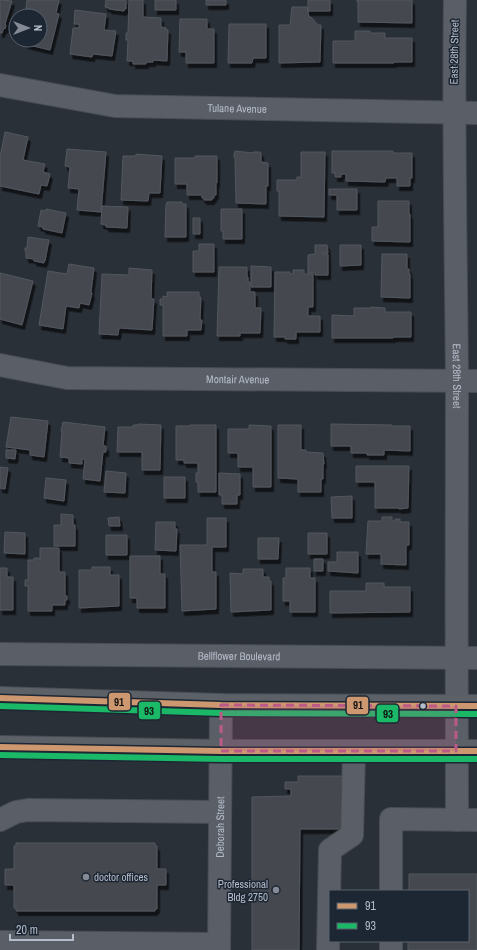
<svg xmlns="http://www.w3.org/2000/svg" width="477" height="950" viewBox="0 0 477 950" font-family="'Archivo Narrow',sans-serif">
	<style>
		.building { fill: #444950; stroke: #52575f; filter: url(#shadow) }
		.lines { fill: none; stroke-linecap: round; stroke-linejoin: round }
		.minor-casing { stroke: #484c53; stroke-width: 24 }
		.major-casing { stroke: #484c55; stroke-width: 24 }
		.minor { stroke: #5a5e66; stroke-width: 22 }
		.major { stroke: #5c6168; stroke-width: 22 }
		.bus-1-casing { stroke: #1d2633; stroke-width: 9 }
		.bus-2-casing { stroke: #1d2633; stroke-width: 9 }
		.bus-1 { stroke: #cd976f; stroke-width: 6 }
		.bus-2 { stroke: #1ab867; stroke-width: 6 }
		.marked { fill: #bc5a87; fill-opacity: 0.2; stroke: #bc5a87; stroke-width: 3; stroke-dasharray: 8 5; stroke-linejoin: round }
		.bus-dot { fill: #b4bcc9; stroke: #1d2633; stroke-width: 1.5 }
		.poi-dot { fill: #848b96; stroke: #1d2633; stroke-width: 1.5 }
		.labels { text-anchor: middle; stroke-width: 3; stroke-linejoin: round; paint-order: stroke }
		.street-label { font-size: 11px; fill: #b4bcc9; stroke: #1d2633 }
		.poi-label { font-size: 11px; fill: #b4bcc9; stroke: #1d2633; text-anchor: start }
		.line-badge { stroke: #1d2633; stroke-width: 1.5 }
		.pale-badge-label { font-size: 11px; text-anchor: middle; font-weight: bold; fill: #111 }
	</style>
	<defs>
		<filter id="shadow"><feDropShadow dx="2.5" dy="4.5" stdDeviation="0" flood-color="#0009"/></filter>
	</defs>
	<rect width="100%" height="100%" fill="#2a3038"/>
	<!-- building -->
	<path class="building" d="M0,0L12,1L5,24L6,25L5,29L4,28L2,33H0Z
		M27,0H59L56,13L59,14L50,50L25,44L26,40H40V16H25Z
		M106,0H126V9H124V11L109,9V8L105,7Z
		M129,0H143V17L161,18V27L166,28V30H168L167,61L153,60V62H146V64H133V61H127L128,40H126V33H128Z
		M155,0H176V10H155Z
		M206,0H226V5H206Z
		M308,0H330V11H308Z
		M357,0H412V23L358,22V2H357Z
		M292,7H307L309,17H311L318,25H321L320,62L279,63V25H290Z
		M75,10L106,14L104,30L116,31L112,56L93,54L92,57L70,54L73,28H79V24H74Z
		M180,19H207V29H214V63H186V52H179Z
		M229,24H266V58H253L252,63H228Z
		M355,31H370V33H385V38H412V62H394V63H333V41H355Z
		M5,132L28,137L23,160L45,164L43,172L50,174L47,186L41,185L39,194L0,186V157Z
		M67,149L106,152L101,212L77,210L79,189L68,188L70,167L65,166Z
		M235,151L253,153V152H260L261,153V162L268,163V186H266V204L236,203L235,157H234V154Z
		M332,151H393V153H412V178H410V186H397V178H386L385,182L346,181V174H341V177H335V173H332Z
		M301,152H325L324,217L279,216V191H277V180H297V177H301Z
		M136,154L162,156L160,193H149L148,201L121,200L123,156H136Z
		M195,156H217V183H216V195H214V198H212V200H204V198H202V195H187V184H175V158H195Z
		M329,189H357V210H337V195H329Z
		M378,201H409V214H410V242L372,241V227H378Z
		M167,202H182V204H186V237H165L166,204H167Z
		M102,206L128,207L127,228L106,227V225L101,224Z
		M46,209L66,213L62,233L43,229V227L38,226L41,210L46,211Z
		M221,209H242V239H223V231H221Z
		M193,218H200V234H193Z
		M28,237L49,240L45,261H44V263L34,261V259L26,258V252L25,251V248H27Z
		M199,244H214V272H193V251H199Z
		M315,245H327L328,253H322V254H328V275H315V273H308V255L315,254Z
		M340,245H361V265L340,266Z
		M382,254H407V269H409V274H410V298L381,297Z
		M69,264L94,268L91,292L92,293L89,305L80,303L79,308L66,306L63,329L39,325L48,271L67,274Z
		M251,266L271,267V287H251Z
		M219,267H247V277H248V282H250V292H255V308H261L260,333H240V336H217Z
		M129,268L152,270L151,299H154L152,330L119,328L118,335L99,334L102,274L129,275Z
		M293,270H304V274H313V307H308V316H320V332H296V339H285V337H274L275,272H290V274H293Z
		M0,273L33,281L22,325L0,319Z
		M167,292H199V297H201L200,320H202L201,330H187V336H163V305H160V299H163V296L167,297Z
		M371,307L385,308V312H411V337H393V338H332V315L354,316V308H371Z
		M11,417L48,421L44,457L30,455V450L6,447Z
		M63,422L105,427L103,446H106V452H103L100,481L83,479L85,459H82V464L69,463V458L60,457L62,431H61Z
		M138,424L161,425L160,470H142V452H117L118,427H133V425H138Z
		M331,424L392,425V426H410V451L384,450V455H367V453H351V446H331Z
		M190,425H216V492H198V482H196V473H198V463H184V460H176V426H190Z
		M249,425L271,426V487H253V467H238V453H228V429H249Z
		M278,425H301V450H306V452L323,453L324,464H323V479H321V492H298V479L278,478Z
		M6,450H16L15,459L6,458Z
		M356,466H409L408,508L399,509V508H375V482H356Z
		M0,467L8,468L5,489L0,488Z
		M106,471L126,473L125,493L104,492Z
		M219,473L240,474V495H237V504H222V495H219Z
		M164,477H185V498H164Z
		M46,478L66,480L64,501L44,498Z
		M352,496V518H332L331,497Z
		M61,514L73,515V525H75V546H54V525H61Z
		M119,517L120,526H109L108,518Z
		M382,517H392V521H395V519H400V522H409V545H407L406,547V565L381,564V554H366L368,521H382Z
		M207,518H226V547H212V572H216V609L182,611L180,545H207Z
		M156,522H175V529H177L176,551L155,550Z
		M5,532L25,533V554L4,553Z
		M308,533H327V554H308Z
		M106,535H127V555H106Z
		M258,538H279L278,559H258Z
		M40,548H59V572H65V596H67V600H65V605H52V611H28V586H25V580H28V560H34V558H39L40,560Z
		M337,552H358V573L328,571V562H337Z
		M130,556H160V574H165V608H137V598H130Z
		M314,559H323V571H314Z
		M92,567H110V575H119V606L79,608V570H92Z
		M0,568H7V577H13V610H0Z
		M286,568H310V578H315V612H290V601H283V578H286Z
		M243,569H263V577H269V581H271V610L231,612L230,573L243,574Z
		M366,583H384V587H410V612L330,613V591H366Z
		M298,776H347L346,829H300L299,950H252V797L291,796V789H285V782H298Z
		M16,843H155V846H157V869H166V885H157V909H155V911H16V908H14V885H5V869H14V846H16Z
		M409,874H477V950H408V941H468V891H409Z"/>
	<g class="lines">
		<!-- minor casing -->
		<g class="minor-casing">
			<g id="minor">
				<path id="s1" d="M455,0C453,128 456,255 457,383C457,529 456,674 457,820"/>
				<path id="s2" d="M0,85L115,106L477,113"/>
				<path id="s3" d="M0,365L67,378L477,381"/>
				<path id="s4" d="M0,654L477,658"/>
				<path d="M0,820L16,812L28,810L220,812"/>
				<path d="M391,891V819L477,820"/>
				<path d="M0,942L219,944"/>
				<path id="s5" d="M219,950L221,705"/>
				<path d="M328,950L330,850L352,835L354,752"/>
				<path d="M391,950V941"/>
			</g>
		</g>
		<!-- major casing -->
		<g class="major-casing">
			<path id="major" d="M0,698L221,705L477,706
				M0,747L221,751H477"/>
		</g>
		<!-- minor -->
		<use href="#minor" class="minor"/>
		<!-- major -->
		<use href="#major" class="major"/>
		<!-- bus-1 casing -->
		<g class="bus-1-casing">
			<path id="bus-1" d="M0,698L221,705L477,706
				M0,747L221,751H477"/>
		</g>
		<!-- bus-2 casing -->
		<g class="bus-2-casing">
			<path id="bus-2" d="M0,706L221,713L477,714
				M0,755L221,759H477"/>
		</g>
		<!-- bus-1 -->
		<use href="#bus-1" class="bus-1"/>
		<!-- bus-2 -->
		<use href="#bus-2" class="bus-2"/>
	</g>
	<!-- marked area -->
	<path class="marked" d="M221,705L456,706V751H221Z"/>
	<!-- markers -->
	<circle class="bus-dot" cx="423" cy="706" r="3.5"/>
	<g class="poi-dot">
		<circle cx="86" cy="877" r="4"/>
		<circle cx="276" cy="890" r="4"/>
	</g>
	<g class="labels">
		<!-- street labels -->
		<g class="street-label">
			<text transform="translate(454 52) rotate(-89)" y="4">East 28th Street</text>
			<text dy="4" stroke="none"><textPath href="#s2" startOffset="239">Tulane Avenue</textPath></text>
			<text dy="4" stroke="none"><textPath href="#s1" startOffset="376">East 28th Street</textPath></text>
			<text dy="4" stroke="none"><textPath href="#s3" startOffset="239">Montair Avenue</textPath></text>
			<text dy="4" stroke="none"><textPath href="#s4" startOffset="239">Bellflower Boulevard</textPath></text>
			<text dy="4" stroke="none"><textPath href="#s5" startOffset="123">Deborah Street</textPath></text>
		</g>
		<!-- poi labels -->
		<g class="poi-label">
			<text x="94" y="881">doctor offices</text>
			<text x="268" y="888" text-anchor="end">Professional<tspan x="268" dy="13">Bldg 2750</tspan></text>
		</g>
	</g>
	<g class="line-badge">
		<rect x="108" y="692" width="23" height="19" rx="4" fill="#cd976f"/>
		<rect x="346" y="696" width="23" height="19" rx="4" fill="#cd976f"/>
		<rect x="138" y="701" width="23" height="19" rx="4" fill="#1ab867"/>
		<rect x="376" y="704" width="23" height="19" rx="4" fill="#1ab867"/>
	</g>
	<g class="pale-badge-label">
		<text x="119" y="706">91</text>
		<text x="358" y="709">91</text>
		<text x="149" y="715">93</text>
		<text x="388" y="718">93</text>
	</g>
	<!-- legend -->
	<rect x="329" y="890" width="140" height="52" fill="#1d2633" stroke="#59626f"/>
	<rect x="337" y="903" width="20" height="6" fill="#cd976f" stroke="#59626f"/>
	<text x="365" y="910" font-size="12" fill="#b4bcc9">91</text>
	<rect x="337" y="923" width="20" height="6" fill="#1ab867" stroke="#59626f"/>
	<text x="365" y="930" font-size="12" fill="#b4bcc9">93</text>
	<!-- north arrow -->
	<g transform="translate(28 28) rotate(90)"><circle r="19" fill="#1d2633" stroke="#59626f"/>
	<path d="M0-3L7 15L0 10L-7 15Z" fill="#848b96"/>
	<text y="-6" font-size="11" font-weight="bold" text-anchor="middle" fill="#b4bcc9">N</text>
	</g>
	<!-- scale -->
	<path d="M10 934v6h63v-6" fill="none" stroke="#b4bcc9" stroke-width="2"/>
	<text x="16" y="934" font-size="12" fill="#b4bcc9" stroke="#1d2633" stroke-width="3" paint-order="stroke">20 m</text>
</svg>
